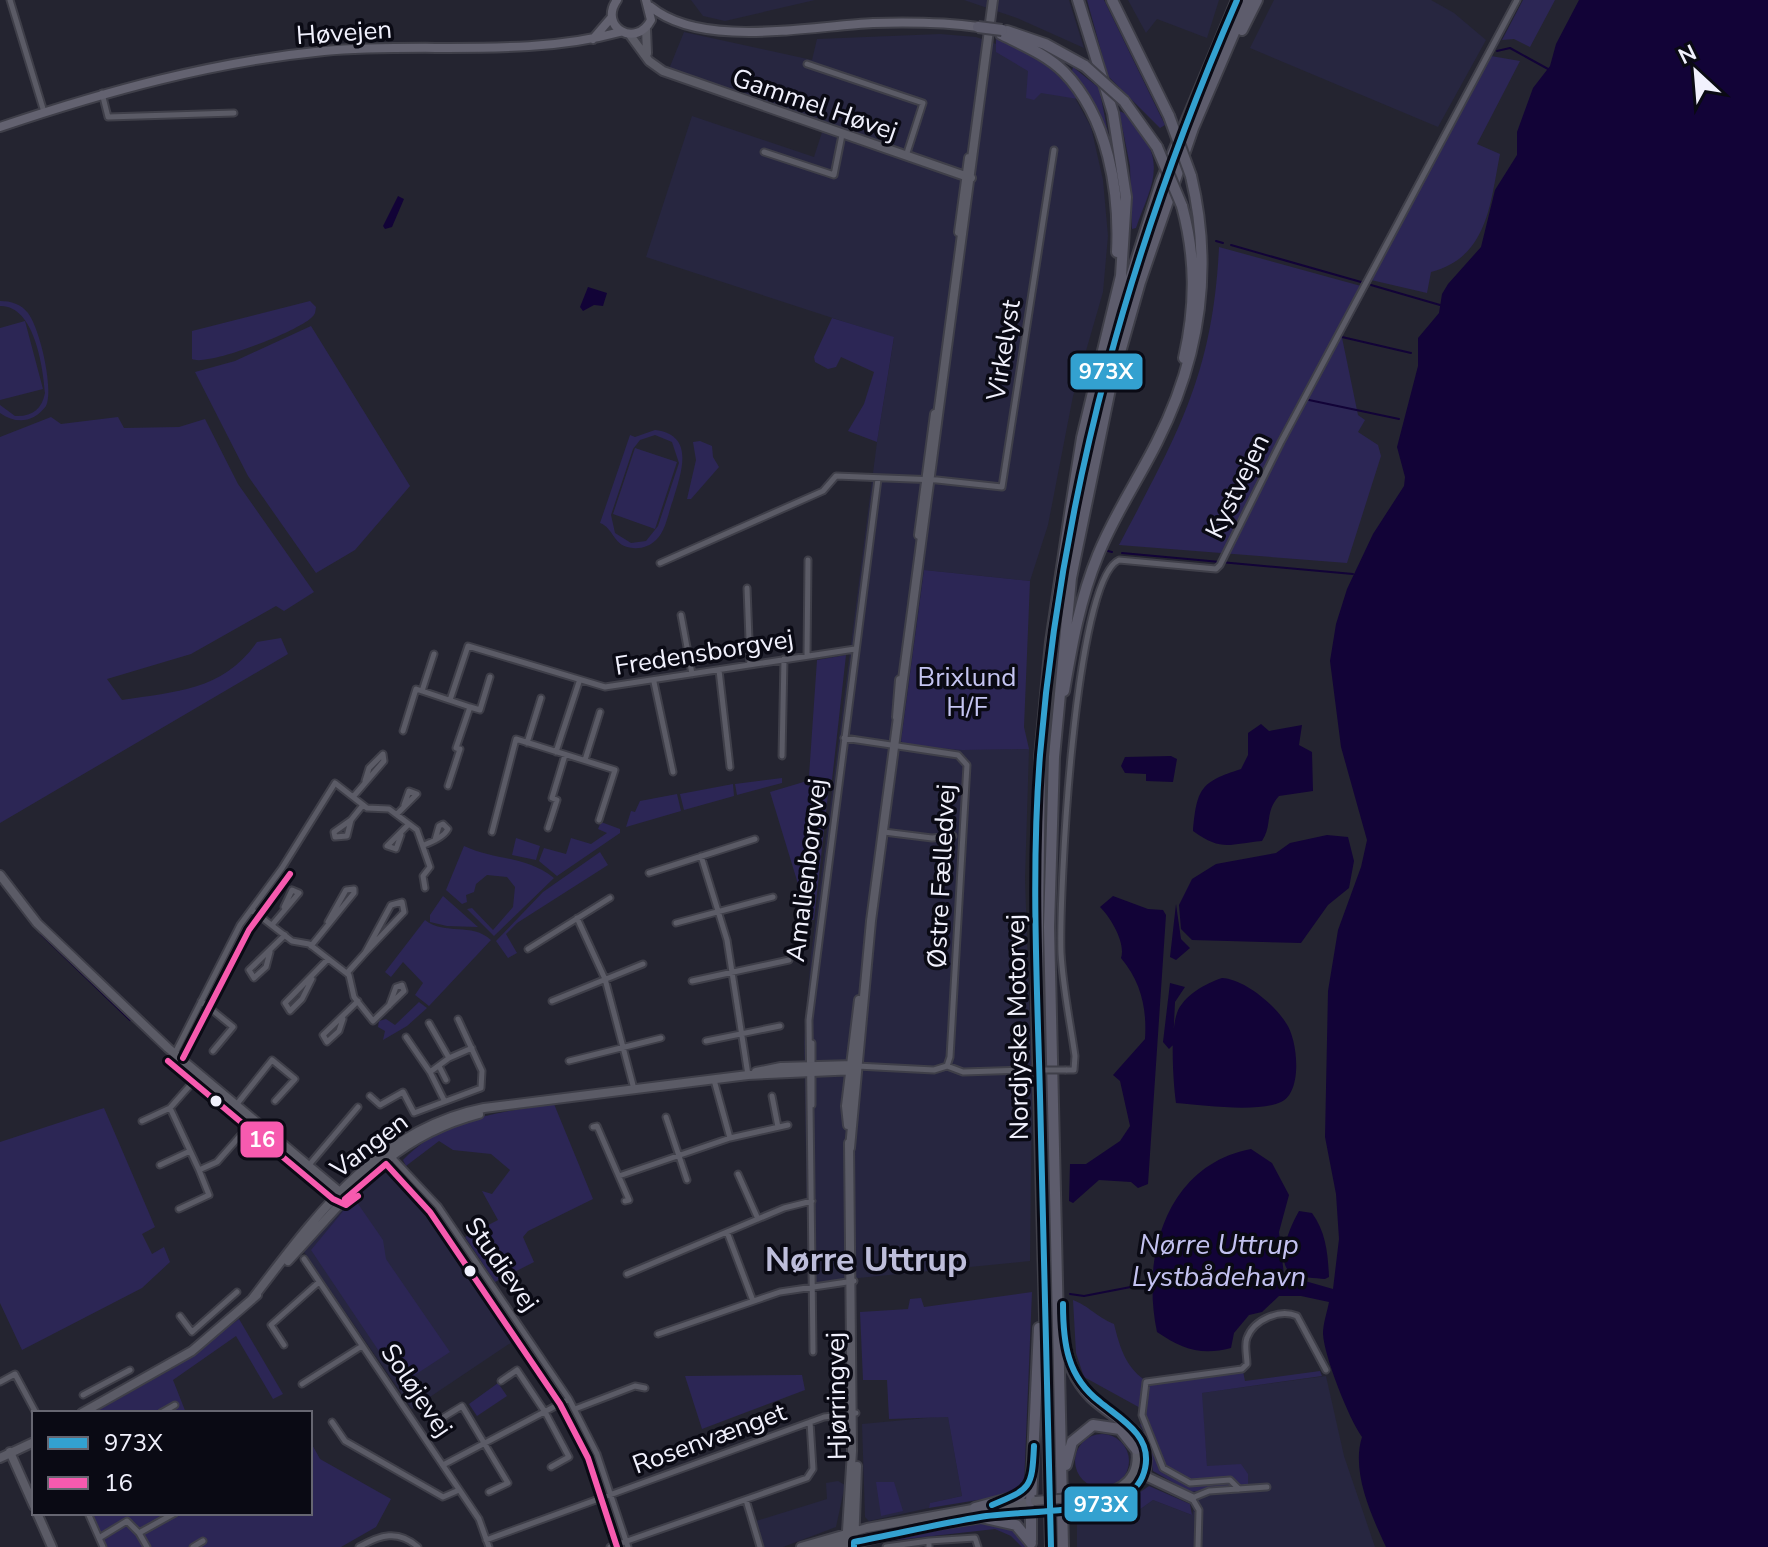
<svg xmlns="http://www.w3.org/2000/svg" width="1768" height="1547" viewBox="0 0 1768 1547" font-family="'Nunito Sans',sans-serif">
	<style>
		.built { fill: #272640 }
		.green { fill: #2c2655; fill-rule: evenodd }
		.water { fill: #120337 }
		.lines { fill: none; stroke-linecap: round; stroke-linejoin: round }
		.stream { stroke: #120337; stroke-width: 2 }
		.street-casing { stroke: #3f3f49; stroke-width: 9 }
		.secondary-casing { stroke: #3f3f49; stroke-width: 12 }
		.primary-casing { stroke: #3f3f49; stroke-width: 12 }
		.highway-casing { stroke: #3f3f49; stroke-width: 14 }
		.street { stroke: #5b5b66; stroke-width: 5 }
		.secondary { stroke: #5b5b66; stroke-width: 8 }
		.primary { stroke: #636270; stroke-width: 8 }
		.highway { stroke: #5d5c6c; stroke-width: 10 }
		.street-bridge-casing { stroke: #3f3f49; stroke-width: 9; stroke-linecap: butt }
		.secondary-bridge-casing { stroke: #3f3f49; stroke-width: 12; stroke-linecap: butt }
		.highway-bridge-casing { stroke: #3f3f49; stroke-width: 14; stroke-linecap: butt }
		.street-bridge { stroke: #5b5b66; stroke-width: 5 }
		.secondary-bridge { stroke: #5b5b66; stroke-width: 8 }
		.highway-bridge { stroke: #5d5c6c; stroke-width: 10 }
		.bus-1-casing { stroke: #0a0a14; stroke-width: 12 }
		.bus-2-casing { stroke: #0a0a14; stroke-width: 12 }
		.bus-1 { stroke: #33a1d0; stroke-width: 6 }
		.bus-2 { stroke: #f75aaf; stroke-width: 6 }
		.bus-dot { fill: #f1f1fd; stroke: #0a0a14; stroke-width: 3 }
		.labels { text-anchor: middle; stroke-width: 7; stroke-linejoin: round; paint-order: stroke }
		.street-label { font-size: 26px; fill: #f1f1fd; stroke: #0a0a14 }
		.park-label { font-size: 26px; fill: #c5c5f2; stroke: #0a0a14 }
		.water-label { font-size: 28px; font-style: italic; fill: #c3c2f0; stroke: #0a0a14 }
		.district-label { font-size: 34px; font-weight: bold; fill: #bebedb; stroke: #0a0a14 }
		.line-badge { stroke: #0a0a14; stroke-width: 3 }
		.badge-label { font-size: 22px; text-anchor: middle; font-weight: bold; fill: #fff }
	</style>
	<rect width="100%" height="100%" fill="#242430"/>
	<!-- built -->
	<path class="built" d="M691,0H815L725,21L703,16Z
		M964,0H1069L1084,48L1017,18Z
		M1128,0H1219L1207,38L1157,19L1146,33Z
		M1274,0H1431L1454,13L1486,40L1438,127L1250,48Z
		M684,32L812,60L817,39L940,34L976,37L1005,47L1074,96L1091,127L1103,180L1108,236L1103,292L1073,396L1048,525L1030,581L924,570L901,741L962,750L1029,749L1025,879L1032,1087L1030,1261L808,1283L804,1043L811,955L877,442L894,338L646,257L692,116L814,157L825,123L669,69Z
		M392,1169L518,1338L412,1409L304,1252L340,1208L364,1187Z
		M1326,1376L1344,1456L1375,1547H1077V1519L1139,1510L1153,1500L1192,1515L1197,1498L1248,1484L1207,1466L1201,1393Z
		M948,1416L962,1496L931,1503L929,1508L869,1521L865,1517L862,1424Z
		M838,1481L845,1485L836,1527L783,1547H763L756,1521L827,1499L826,1483Z"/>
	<!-- green -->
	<path class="green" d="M1087,0H1104L1165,125L1160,128L1108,76Z
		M1523,0H1555L1530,47L1514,39L1502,40Z
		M996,39C1031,51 1057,69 1078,99L1041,93L1034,100L1026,98L1028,71L996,52Z
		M1491,56L1520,61L1477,144L1500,154C1490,204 1488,257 1431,272L1427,293L1371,280Z
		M1073,67L1099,88L1112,153L1095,107L1071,74Z
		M1119,111C1130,114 1134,123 1141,132C1166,168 1149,190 1136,228L1132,229L1130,166Z
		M1219,247L1361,286L1340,328L1358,415L1365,420L1358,432L1378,445L1381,456L1347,563L1119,545C1177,435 1213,375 1219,247Z
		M0,301C11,301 21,304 28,313C40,329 54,389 46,406C34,422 17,425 0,413V405L15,416C32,417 42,409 45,393C43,366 34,305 0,306Z
		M310,301L316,307C315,312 316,314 311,318C298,331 208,367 192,359V331Z
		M832,318L894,337L877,442L848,431L864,404L874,372L841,357L836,367L828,369L815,362L814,357Z
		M25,321L43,389L0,400V328Z
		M311,326L410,486L355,550L316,573L248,476L195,372L235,361Z
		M51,417L61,424L118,417L124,428L179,427L205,419L238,484L314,592L284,611L276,606L191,654L107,679L122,700C177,691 222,691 257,642L281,638L288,654L0,823V437Z
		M655,430C696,435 681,473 673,500C668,513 666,531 656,540C650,546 641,549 633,548C613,547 614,528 600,523L630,435L635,437ZM655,435L672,442L679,463L658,526L646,541L631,543L615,533L611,515L633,449L640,440Z
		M700,441L712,446L713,457L719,467L691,499H687L696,460L693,442Z
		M635,448L677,462L655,529L613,514Z
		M924,570L1030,581L1024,727L1029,749L962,750L906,745L901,741Z
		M846,655L832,780L809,776L817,660Z
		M782,778V783L737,795L735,784Z
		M807,781L829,785L814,920H809L770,792Z
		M733,784L734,796L684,810L680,794Z
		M677,794L681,811L626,827L631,811L635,812L640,801Z
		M601,822L620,829V833L557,876L539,861L544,848L566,854L571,838L591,844L607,833L598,829Z
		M516,838L540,846L536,860L512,855Z
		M464,846C496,861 525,855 554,878L494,936L467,909L472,908L493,930L513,907L515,887L507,877L487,875L476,884L474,892L466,895L467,902L462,904L446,890Z
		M600,852L608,865L517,923L506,934L517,953L508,958L496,941L543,892Z
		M443,896L478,927L447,926L430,922V915Z
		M425,920C445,936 472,922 491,940L429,1006L415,995L423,983L403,962L391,977L385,972Z
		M419,1002L427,1008L407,1026L383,1040L385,1031L378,1027L379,1021L386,1019L395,1025Z
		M554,1104L593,1199L528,1231L523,1237L534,1262L495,1282L465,1237L498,1220L482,1191L492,1194L510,1170L491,1154L453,1150L439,1141L406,1166L403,1160C443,1119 499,1112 554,1104Z
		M104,1108L155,1227L142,1234L152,1254L164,1247L170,1262L142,1288L22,1350L0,1303V1142Z
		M354,1198L383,1240L386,1259L450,1352L401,1384L311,1250Z
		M1032,1292L1024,1485L1014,1494L929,1508L930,1503L962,1496L948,1417L889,1419L887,1380H863L860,1312L908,1309L910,1299L921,1298L924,1307Z
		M1073,1300C1089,1306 1095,1316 1114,1324C1120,1348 1126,1369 1148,1382L1243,1371L1245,1381L1320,1371L1322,1376L1202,1393L1207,1466L1241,1464L1248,1474V1484L1190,1492L1153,1471L1148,1439L1140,1425L1145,1418L1144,1410L1084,1377L1076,1353Z
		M239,1319L283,1394L273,1399L236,1336L173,1380L186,1413H93L172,1369Z
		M802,1375L805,1390L702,1429L685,1376Z
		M498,1383L507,1396L477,1416L469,1404Z
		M1075 1461a27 27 0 1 1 54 0a27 27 0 1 1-54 0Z
		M310,1441L320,1459L391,1499L376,1527L341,1547H106L91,1513H310Z
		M876,1482H894L903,1511L881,1516Z
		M1149,1486L1190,1504L1192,1515L1153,1500L1139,1510L1079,1516V1511L1120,1506Z
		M995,1522L1014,1527L1029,1547H1022L1011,1536L995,1529L897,1540L899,1535Z"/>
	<!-- water -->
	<path class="water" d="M1579,0H1768V1547H1386C1371,1515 1351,1471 1362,1437C1349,1419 1324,1356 1323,1334C1323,1323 1327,1313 1329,1302L1301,1296H1279L1262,1312L1249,1315L1234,1333L1231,1348C1201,1356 1182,1349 1157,1332C1141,1257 1166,1165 1251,1149L1272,1163L1289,1195L1279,1232L1284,1275L1333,1289L1339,1239L1336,1194L1325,1137L1328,991L1338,930L1361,867L1367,840L1341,747L1330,661L1336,624L1347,589L1373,534L1404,486L1405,477L1397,447L1418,366V338L1439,313L1442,294L1448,284L1481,247L1495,190L1517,155V132L1533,88L1550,66L1556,44Z
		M398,196L404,199L392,227L385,229L383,226Z
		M588,287L607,293L603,306L594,305L583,311L580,307Z
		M1261,724L1269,731L1302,725L1299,745L1312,752L1313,791L1279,796C1264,813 1273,824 1262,841C1229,844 1222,852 1193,831C1197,789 1200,782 1241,769L1248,755V733Z
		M1171,756L1177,759L1173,782L1146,781V774L1125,773L1121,766L1125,757Z
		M1327,835L1348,837L1354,861L1349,888L1328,905L1301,943L1192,940L1181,929L1179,905L1192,879L1216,864L1276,853L1290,843Z
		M1113,896L1148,909L1163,910L1166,915L1148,1184L1138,1188L1131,1182L1099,1180L1073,1203L1069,1201L1070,1164H1086L1120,1141L1130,1126L1120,1081L1113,1075L1145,1039C1147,1008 1141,982 1121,958C1126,943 1111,918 1100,907Z
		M1176,904L1181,939L1190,948L1176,960L1170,957Z
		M1222,978C1244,979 1274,1004 1286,1023C1298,1040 1303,1092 1281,1102C1257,1113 1202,1105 1176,1103C1173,1081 1170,1033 1177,1013C1183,996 1206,983 1222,978Z
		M1170,983L1185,987L1175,1002L1173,1045L1169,1049L1163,1042Z
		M1299,1211L1312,1213C1326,1232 1328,1254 1329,1277L1325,1279C1316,1278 1300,1278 1292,1273C1273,1263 1292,1223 1299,1211Z"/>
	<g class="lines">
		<!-- stream -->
		<path class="stream" d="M1497,51L1510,48L1548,69
			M1216,241L1223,243
			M1231,245L1361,282
			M1371,285L1440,305
			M1342,337L1411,353
			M1309,400L1399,419
			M1108,551L1112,552
			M1122,553L1353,574
			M41,934L130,1020
			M120,996L137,1013
			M1070,1294L1084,1296L1141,1285"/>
		<!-- street casing -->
		<g class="street-casing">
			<path id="street" d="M10,0L44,112
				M807,64L923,103L906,156
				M102,93L108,117L234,113
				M764,152L834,175L842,135
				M660,563L823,491L836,476L937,480L1002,487L1054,150
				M747,588L750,665
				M681,615L692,674
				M807,656L808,560
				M719,670L730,767
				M654,682L673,772
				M422,691L434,654
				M450,700L468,646L605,687L855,649
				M470,707L480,710L490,677
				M403,731L416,689L470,707L456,748L460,749L448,786
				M844,738L958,755L967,765L950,1057L947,1066
				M527,743L541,698
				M556,752L579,682
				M782,756L784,659
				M585,760L600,712
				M353,797L384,761L383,754L369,768L365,781
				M397,814L417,794L409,791L404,805
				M351,820L334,832L335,837L347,836L351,820L363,805
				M548,828L557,800L552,798L565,755
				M492,832L516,739L615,770L599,820
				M884,832L932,838L953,836
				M401,835L396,849L387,846L409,824
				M424,845C432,842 444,837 448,829L443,824L439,826L435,840
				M701,856L727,940L748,1075
				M649,873L755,839
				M252,910L292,941L309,944L349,975L354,997L373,1021L404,991L402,985L396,987L389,1006
				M577,918L605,979L634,1089
				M676,923L773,897
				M272,925L299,893L292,890L284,907
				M311,946L354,893V889L346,890L328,922
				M528,949L610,898
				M270,952L266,967L254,978L249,970L285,935
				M347,973L365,953L391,905L402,902L404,912L365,953
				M312,979L302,999L290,1011L285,1003L328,959
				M692,981L789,960
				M201,1001L233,1027L213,1051
				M552,1001L643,964
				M343,1019L339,1031L327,1042L323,1035L358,1001
				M429,1023L449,1058L472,1048
				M406,1037L430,1072L449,1058
				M706,1041L780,1026
				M812,1043V1105
				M175,1053L240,925L282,868L335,783L367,808L389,809L417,830L430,867L423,876L425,888
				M569,1061L661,1038
				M857,1066L934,1070L947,1066L963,1072L1026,1070
				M440,1068L446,1080
				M1066,1070H1074L1075,1056C1070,1021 1063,988 1061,953C1059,897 1074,580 1119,560L1216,569L1220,565L1281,442L1517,0
				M430,1072L444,1100
				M714,1080L730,1138
				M370,1096L380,1105L403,1092L414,1113L481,1088L482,1071L458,1019
				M772,1096L778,1127
				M237,1104L272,1060L295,1079L275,1101
				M170,1108L199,1170
				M666,1117L687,1180
				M142,1121L170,1108L200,1074
				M593,1127L597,1126L629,1200L625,1201
				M390,1155L438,1206L569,1399L597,1454L628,1547
				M160,1165L190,1151
				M309,1165L358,1107
				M738,1174L758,1219
				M619,1176L730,1138L788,1125
				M179,1209L209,1195L199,1170L217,1162L254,1120
				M727,1232L753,1301
				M304,1259L479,1519L489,1547
				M627,1274L784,1208L812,1201
				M180,1316L192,1332L237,1292
				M658,1334L780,1292L854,1281
				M284,1345L271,1325L319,1282
				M813,1352L809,1020L878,479
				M501,1381L517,1370L545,1412L569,1457L551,1467
				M0,1382L15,1374L36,1413
				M302,1384L362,1346
				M83,1395L130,1370
				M575,1409L635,1386L645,1388
				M161,1413L175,1405
				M444,1417L462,1406L508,1483L489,1492
				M332,1422L345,1441L443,1497L459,1490
				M443,1465L569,1399
				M1239,1489L1230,1480L1190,1483L1163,1468L1142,1415L1146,1382L1242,1369L1247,1364C1247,1356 1244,1345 1247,1338C1254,1319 1280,1309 1297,1316L1326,1370
				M746,1500L760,1547
				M88,1513L103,1547
				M139,1533L147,1547
				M99,1538L127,1521L139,1533L175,1513
				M486,1540L824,1417L856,1413
				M929,1541L975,1538L978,1547
				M193,1547L203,1541
				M359,1547C380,1535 398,1529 418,1547
				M610,1547L807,1478L813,1469L810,1422
				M886,1547L929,1541V1547
				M1198,1547L1199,1510L1192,1498L1209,1491L1267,1487"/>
		</g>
		<!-- secondary casing -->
		<g class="secondary-casing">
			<path id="secondary" d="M646,29L647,53
				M630,35L649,61L663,71L971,178
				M959,232L969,158
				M919,535L935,414
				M897,717L900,680
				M0,875L37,923L168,1048L341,1193
				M756,1072L781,1067L854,1065
				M848,1125L846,1106L859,1000
				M850,1148L871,921L993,0
				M288,1261C348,1197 388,1138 479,1114
				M253,1298C315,1217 377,1129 484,1108L748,1075L857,1070
				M82,1413L192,1351L257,1295
				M10,1452L34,1506
				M0,1458L34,1442
				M1139,1473L1192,1498
				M1082,1497C1111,1495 1142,1485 1136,1449
				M996,1506L1034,1502
				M1083,1506C1109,1503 1132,1500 1144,1474
				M37,1513L52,1547
				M801,1547L867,1528L978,1508
				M820,1547L839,1541
				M835,1547L936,1525L1034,1510
				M846,1547L852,1451L849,1143
				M854,1547L857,1466"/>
		</g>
		<!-- primary casing -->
		<g class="primary-casing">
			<path id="primary" d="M617,0C598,27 636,49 651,20L646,0
				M651,7C702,49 811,26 873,23C908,22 943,22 978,27
				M593,39L611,18
				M0,127C107,91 212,62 324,51C423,42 525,58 620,32"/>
		</g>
		<!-- highway casing -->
		<g class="highway-casing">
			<path id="highway" d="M1112,0L1169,116
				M1242,30L1257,0
				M1007,31L1045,44L1085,66
				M1001,34C1023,45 1047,55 1064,72C1108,117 1120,192 1117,252
				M1124,101L1157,147
				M1182,206C1196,258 1196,305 1184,358
				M1114,331L1161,182L1237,0
				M1064,691C1072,644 1080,599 1098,555C1114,515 1138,480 1157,442C1200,357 1213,268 1191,176
				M1063,1334C1066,1358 1074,1380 1091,1397C1117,1422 1154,1430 1144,1474
				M1066,1465L1072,1442L1093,1425L1120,1429L1136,1449
				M1031,1502L1039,1328
				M975,1508L1020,1496L1031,1482
				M981,1517L1016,1525L1031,1543
				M1031,1540V1511
				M1051,1547L1037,1007L1040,758L1051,642L1071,507L1082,438L1121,276L1126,197L1113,113L1078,0
				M1063,1547L1049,927L1054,757L1071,578L1111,384L1140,282L1193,128L1248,0"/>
		</g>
		<!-- street -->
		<use href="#street" class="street"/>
		<!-- secondary -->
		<use href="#secondary" class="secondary"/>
		<!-- primary -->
		<use href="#primary" class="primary"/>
		<!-- highway -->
		<use href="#highway" class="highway"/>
		<!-- street-bridge casing -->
		<g class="street-bridge-casing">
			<path id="street-bridge" d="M1026,1070H1066"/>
		</g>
		<!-- secondary-bridge casing -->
		<g class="secondary-bridge-casing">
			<path id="secondary-bridge" d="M1035,1501L1082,1497
				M1034,1510L1083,1506"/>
		</g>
		<!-- highway-bridge casing -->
		<g class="highway-bridge-casing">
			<path id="highway-bridge" d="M978,27L1002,30
				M1085,66L1124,101
				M1169,116L1191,176
				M1157,147L1182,206"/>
		</g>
		<!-- street-bridge -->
		<use href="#street-bridge" class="street-bridge"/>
		<!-- secondary-bridge -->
		<use href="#secondary-bridge" class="secondary-bridge"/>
		<!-- highway-bridge -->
		<use href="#highway-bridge" class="highway-bridge"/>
		<!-- bus-1 casing -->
		<g class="bus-1-casing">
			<path id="bus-1" d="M992,1505C1031,1489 1032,1488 1034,1446
				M854,1547V1542C896,1534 938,1524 980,1517C1017,1511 1095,1513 1124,1496C1147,1484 1153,1454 1137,1434C1127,1421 1112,1412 1100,1402C1067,1377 1063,1343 1063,1304
				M1051,1547C1047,1397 1044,1246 1040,1096C1037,982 1031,868 1040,755C1062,489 1131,244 1237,0"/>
		</g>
		<!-- bus-2 casing -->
		<g class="bus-2-casing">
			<path id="bus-2" d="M183,1058L249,930L290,874
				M168,1061L333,1199L346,1205L358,1196
				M345,1199L386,1164L430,1212L560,1404L588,1458L617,1547"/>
		</g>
		<!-- bus-1 -->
		<use href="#bus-1" class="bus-1"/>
		<!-- bus-2 -->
		<use href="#bus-2" class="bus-2"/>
	</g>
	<!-- markers -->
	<g class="bus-dot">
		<circle cx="216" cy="1101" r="7"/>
		<circle cx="470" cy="1271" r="7"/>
	</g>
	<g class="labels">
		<!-- street labels -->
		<g class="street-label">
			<text transform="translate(344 32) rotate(-4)" y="9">Høvejen</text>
			<text transform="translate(815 104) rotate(19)" y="9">Gammel Høvej</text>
			<text transform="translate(1003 350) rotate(-81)" y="9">Virkelyst</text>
			<text transform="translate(1237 486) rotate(-64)" y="9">Kystvejen</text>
			<text transform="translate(704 652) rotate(-9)" y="9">Fredensborgvej</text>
			<text transform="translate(806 870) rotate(-83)" y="9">Amalienborgvej</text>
			<text transform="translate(941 876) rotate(-87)" y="9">Østre Fælledvej</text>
			<text transform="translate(1017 1027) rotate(-91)" y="9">Nordjyske Motorvej</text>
			<text transform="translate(369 1145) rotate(-37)" y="9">Vangen</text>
			<text transform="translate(502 1264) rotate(55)" y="9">Studievej</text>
			<text transform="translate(417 1390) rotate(56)" y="9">Soløjevej</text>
			<text transform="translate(836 1396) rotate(-91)" y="9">Hjørringvej</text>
			<text transform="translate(709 1438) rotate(-20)" y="9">Rosenvænget</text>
		</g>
		<!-- park labels -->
		<g class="park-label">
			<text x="967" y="686">Brixlund<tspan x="967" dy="30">H/F</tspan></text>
		</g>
		<!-- water labels -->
		<g class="water-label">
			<text x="1219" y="1254">Nørre Uttrup<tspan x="1219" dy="32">Lystbådehavn</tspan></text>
		</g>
		<!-- district labels -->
		<g class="district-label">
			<text x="866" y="1271">Nørre Uttrup</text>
		</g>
	</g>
	<g class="line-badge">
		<rect x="1069" y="352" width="75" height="39" rx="8" fill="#33a1d0"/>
		<rect x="239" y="1120" width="46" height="39" rx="8" fill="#f75aaf"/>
		<rect x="1063" y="1485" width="76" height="38" rx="8" fill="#33a1d0"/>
	</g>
	<g class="badge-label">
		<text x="1106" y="379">973X</text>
		<text x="262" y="1147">16</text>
		<text x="1101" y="1512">973X</text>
	</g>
	<!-- legend -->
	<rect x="32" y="1411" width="280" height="104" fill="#0a0a14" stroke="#666671" stroke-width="2"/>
	<rect x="48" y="1437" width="40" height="12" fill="#33a1d0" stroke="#666671" stroke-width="2"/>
	<text x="104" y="1451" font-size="24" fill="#f1f1fd">973X</text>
	<rect x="48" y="1477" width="40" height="12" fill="#f75aaf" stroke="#666671" stroke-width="2"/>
	<text x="104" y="1491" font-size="24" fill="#f1f1fd">16</text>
	<!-- north arrow -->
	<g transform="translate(1696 72) rotate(334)" stroke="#0a0a14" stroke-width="6" paint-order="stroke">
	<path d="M0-6L14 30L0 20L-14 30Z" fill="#f1f1fd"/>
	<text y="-12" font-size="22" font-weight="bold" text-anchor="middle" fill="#f1f1fd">N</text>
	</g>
</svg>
